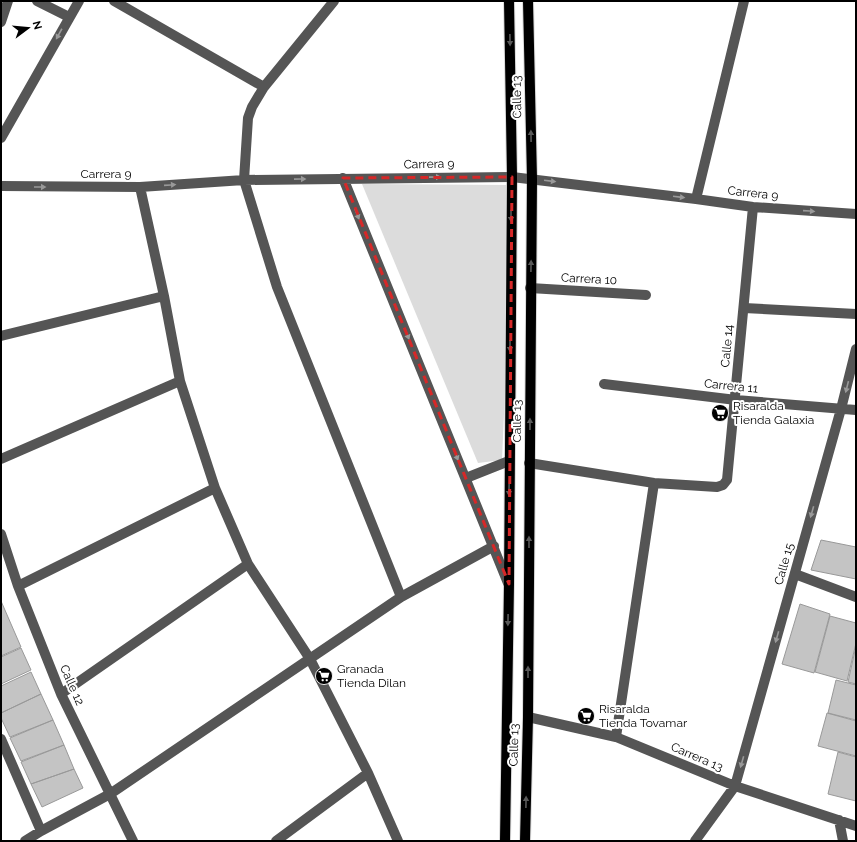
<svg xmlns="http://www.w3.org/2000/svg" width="857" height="842" viewBox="0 0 857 842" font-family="Raleway,sans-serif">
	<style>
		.green { fill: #dcdcdc }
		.building { fill: #c4c4c4; stroke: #999 }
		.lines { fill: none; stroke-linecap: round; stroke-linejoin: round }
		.major-casing { stroke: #dbdbdb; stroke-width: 12 }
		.minor { stroke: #555; stroke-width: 10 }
		.major { stroke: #000; stroke-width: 10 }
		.oneway { fill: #999 }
		.oneway2 { fill: #595959 }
		.marked { fill: none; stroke: #d62828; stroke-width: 3; stroke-dasharray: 8 5; stroke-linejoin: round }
		.labels { text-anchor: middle; stroke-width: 4; stroke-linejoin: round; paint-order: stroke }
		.street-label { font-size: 12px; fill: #000; stroke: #fff }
		.poi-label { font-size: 12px; fill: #000; stroke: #fff; text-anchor: start }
	</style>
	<rect width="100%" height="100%" fill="#fff"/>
	<!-- green -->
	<path class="green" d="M362,184L510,185V275L502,460L478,463Z"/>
	<!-- building -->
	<path class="building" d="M821,540L856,547V579L811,570Z
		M1,601L21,647L1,656Z
		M800,604L830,614L814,673L782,664Z
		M830,616L856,623V643L847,681L815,672Z
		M856,646V684L848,682Z
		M21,648L31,670L1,684V657Z
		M31,672L41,694L1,713V686Z
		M836,680L856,685V720L828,713Z
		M41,694L53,720L10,737L1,718V713Z
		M827,713L856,721V756L818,746Z
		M53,720L64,745L21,761L10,738Z
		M64,745L74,769L31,784L21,762Z
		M838,752L856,757V801L828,794Z
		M74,769L83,788L42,807L31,784Z"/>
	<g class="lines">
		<!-- major casing -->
		<g class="major-casing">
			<path id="major" d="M505,841L509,584L512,177L509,1
				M525,841L528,717L532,179L528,1"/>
		</g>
		<!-- minor -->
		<path class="minor" d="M37,1L69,17
			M114,1L264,87L334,1
			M1,22L8,1
			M264,87L252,107L248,118L244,180L277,287L401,597
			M1,138L79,1
			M343,178L508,583
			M1,186L140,187L244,180L512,177L696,199L753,207L856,214
			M140,187L164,296L180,381L215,488L248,564L310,659L368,773L398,841
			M696,199L744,1
			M530,288L646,295
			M744,308L856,314
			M1,336L164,296
			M604,384L736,400L856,410
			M1,459L180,381
			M529,463L654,483L717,487L723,485L727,480L753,207
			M466,478L509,461
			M1,534L18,586L61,694L133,841
			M795,574L856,597
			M18,586L215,488
			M61,694L248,564
			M528,717L616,737L735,786L856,826
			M616,737L654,483
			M1,739L41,831
			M839,820L843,841
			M25,841L41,831L110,794L401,597L494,546
			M276,841L368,773
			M695,841L735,786L841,409L856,349"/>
		<!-- major -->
		<use href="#major" class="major"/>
	</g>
	<!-- one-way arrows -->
	<defs><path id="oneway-solid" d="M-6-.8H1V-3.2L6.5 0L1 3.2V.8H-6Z"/></defs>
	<g class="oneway">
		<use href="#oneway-solid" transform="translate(59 34) rotate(119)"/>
		<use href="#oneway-solid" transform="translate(435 177) rotate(-1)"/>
		<use href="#oneway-solid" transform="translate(300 179) rotate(-1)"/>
		<use href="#oneway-solid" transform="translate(550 181) rotate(7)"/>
		<use href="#oneway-solid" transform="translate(170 185) rotate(-4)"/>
		<use href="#oneway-solid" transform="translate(40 187)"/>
		<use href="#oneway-solid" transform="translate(679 197) rotate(7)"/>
		<use href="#oneway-solid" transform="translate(809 211) rotate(4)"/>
		<use href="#oneway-solid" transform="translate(357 214) rotate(68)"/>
		<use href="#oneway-solid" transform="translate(407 334) rotate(68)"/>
		<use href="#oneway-solid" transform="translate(847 387) rotate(104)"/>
		<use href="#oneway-solid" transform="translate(456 455) rotate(68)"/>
		<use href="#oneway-solid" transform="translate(812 512) rotate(106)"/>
		<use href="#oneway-solid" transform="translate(777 637) rotate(106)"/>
		<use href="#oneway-solid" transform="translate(742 762) rotate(106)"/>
	</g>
	<g class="oneway2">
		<use href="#oneway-solid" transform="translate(510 40) rotate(89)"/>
		<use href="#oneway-solid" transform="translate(531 136) rotate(-91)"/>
		<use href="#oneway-solid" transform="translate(511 216) rotate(90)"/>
		<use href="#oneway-solid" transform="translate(531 266) rotate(-89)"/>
		<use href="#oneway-solid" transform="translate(510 346) rotate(90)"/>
		<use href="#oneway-solid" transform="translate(530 424) rotate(-90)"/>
		<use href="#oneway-solid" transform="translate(509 490) rotate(91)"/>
		<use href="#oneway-solid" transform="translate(529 542) rotate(-90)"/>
		<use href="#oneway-solid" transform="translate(508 620) rotate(91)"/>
		<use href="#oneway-solid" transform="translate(528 672) rotate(-90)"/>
		<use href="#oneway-solid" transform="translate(526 802) rotate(-89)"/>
	</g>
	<!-- marked area -->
	<path class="marked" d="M512,177L509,584L343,178Z"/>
	<!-- icons -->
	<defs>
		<g id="supermarket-disc" transform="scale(0.9)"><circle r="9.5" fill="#000" stroke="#fff"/><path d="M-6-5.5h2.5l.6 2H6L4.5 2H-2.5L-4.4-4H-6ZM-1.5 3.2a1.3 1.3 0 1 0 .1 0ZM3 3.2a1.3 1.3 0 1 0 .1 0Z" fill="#fff"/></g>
	</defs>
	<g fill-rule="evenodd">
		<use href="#supermarket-disc" x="720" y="413"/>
		<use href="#supermarket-disc" x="324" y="676"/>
		<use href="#supermarket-disc" x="586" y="716"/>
	</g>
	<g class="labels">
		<!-- street labels -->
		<g class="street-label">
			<text transform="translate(517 97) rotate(-91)" y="4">Calle 13</text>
			<text transform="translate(429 164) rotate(-1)" y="4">Carrera 9</text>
			<text x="106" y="178">Carrera 9</text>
			<text transform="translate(753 193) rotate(6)" y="4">Carrera 9</text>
			<text transform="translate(589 279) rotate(3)" y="4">Carrera 10</text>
			<text transform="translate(727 346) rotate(-85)" y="4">Calle 14</text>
			<text transform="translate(731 386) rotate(6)" y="4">Carrera 11</text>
			<text transform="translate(517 421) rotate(-90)" y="4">Calle 13</text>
			<text transform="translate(784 564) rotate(-74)" y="4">Calle 15</text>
			<text transform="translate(72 685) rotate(66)" y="4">Calle 12</text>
			<text transform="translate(514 745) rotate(-89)" y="4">Calle 13</text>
			<text transform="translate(697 757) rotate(23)" y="4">Carrera 13</text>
		</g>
		<!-- poi labels -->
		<g class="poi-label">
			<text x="733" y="410">Risaralda<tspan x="733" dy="14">Tienda Galaxia</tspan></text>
			<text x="337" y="673">Granada<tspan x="337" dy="14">Tienda Dilan</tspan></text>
			<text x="599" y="713">Risaralda<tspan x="599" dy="14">Tienda Tovamar</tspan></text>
		</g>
	</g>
	<!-- border -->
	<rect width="857" height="842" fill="none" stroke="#000000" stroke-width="4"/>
	<!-- north arrow -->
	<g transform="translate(28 28) rotate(74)" stroke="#ffffff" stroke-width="3" paint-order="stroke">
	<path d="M0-3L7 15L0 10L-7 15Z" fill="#000000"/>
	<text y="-6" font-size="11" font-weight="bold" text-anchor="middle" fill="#000000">N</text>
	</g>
</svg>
